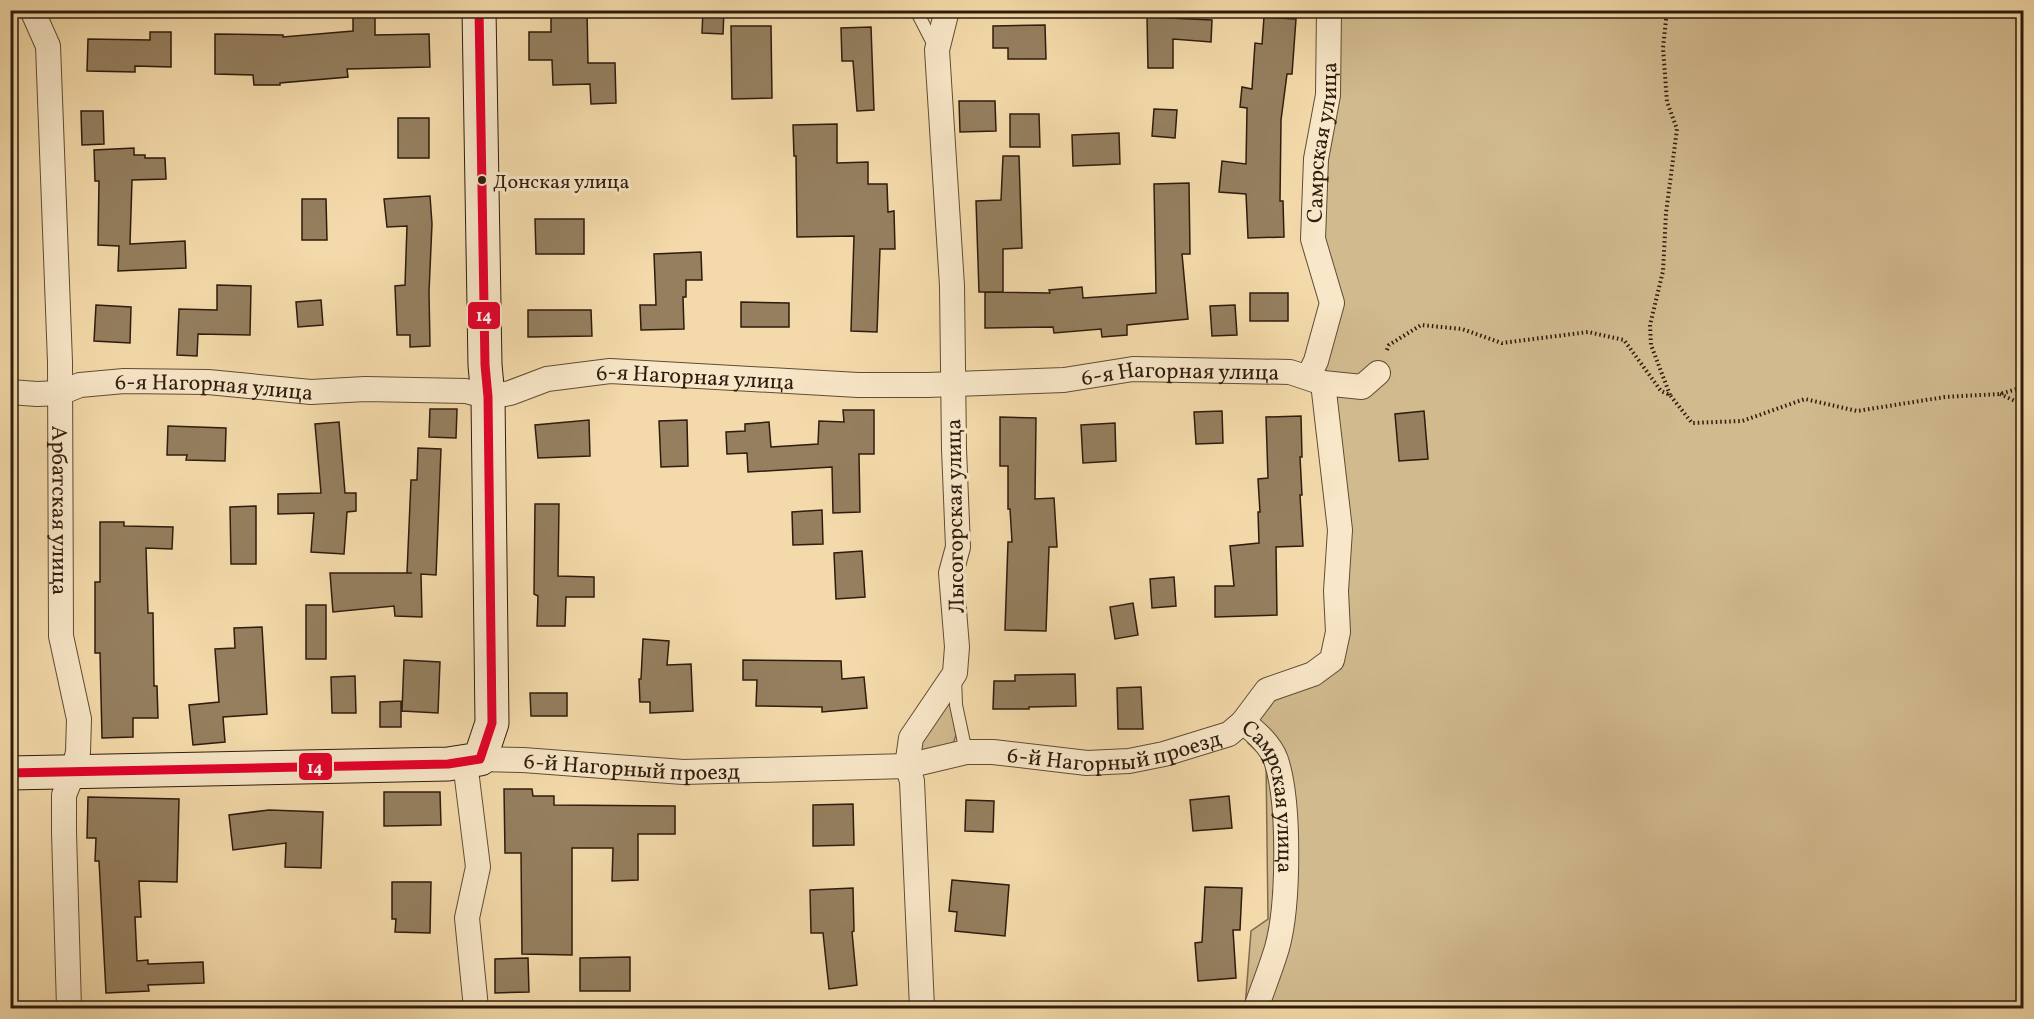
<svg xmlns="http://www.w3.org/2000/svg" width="2034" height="1019" viewBox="0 0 2034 1019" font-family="Vollkorn,serif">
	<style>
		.green { fill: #d2ba8f; stroke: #806b4e; stroke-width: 1.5 }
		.building { fill: #957f5f; stroke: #2e1c0e; stroke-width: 1.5 }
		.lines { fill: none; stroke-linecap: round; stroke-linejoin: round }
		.lane-casing { stroke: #604c35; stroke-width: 14 }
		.street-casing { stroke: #604c35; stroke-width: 26 }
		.secondary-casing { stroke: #2e1c0e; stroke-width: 35 }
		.path { stroke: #2e1c0e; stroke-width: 4; stroke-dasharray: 1.5 3; stroke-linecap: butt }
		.lane { stroke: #f8e7c8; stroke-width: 12 }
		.street { stroke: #f8e7c8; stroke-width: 24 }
		.secondary { stroke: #f8e7c8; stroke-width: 33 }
		.bus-1-casing { stroke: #f8e7c8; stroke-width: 14 }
		.bus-1 { stroke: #e4002b; stroke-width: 9 }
		.bus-dot { fill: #2e1c0e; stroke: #f8e7c8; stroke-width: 2 }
		.labels { text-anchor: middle; stroke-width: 6; stroke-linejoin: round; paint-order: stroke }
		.bus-label { font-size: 20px; fill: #2e1c0e; stroke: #f8e7c8; text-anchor: start }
		.street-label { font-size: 22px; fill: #2e1c0e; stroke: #f8e7c8 }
		.line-badge { stroke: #f8e7c8; stroke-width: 2 }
		.badge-label { font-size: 16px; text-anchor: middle; font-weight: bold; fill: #fff }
	</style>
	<rect width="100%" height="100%" fill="#f4daaa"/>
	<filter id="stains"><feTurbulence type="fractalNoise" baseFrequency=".00333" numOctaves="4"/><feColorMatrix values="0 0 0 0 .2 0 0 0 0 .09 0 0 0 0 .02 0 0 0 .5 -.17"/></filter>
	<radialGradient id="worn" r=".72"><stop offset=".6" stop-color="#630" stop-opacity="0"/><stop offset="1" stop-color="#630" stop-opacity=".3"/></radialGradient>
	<!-- green -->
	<path class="green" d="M1335,11H2023V1008H1245L1251,931L1268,919L1266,760L1248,743L1256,715L1273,696L1336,661L1319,367L1338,301L1319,238Z
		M950,696L956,735L953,744L925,752L918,748Z"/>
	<!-- building -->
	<path class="building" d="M353,10H375V35L429,34L430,67L347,69L348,77L280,83V85H254L253,75L215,74V34L283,35V37L353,31Z
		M551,10H587L588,63H615L616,103L591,104L590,84L553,85L552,60H529V32H551Z
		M703,10H724L723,34L702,33Z
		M1147,17L1212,20L1211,42L1173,39V68H1148Z
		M1264,17L1296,19L1292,74H1287L1281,120L1280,201H1283L1284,237L1248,238L1246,194L1219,192L1222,161L1246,164L1247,108L1240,107L1242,87L1252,89L1255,43L1262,44Z
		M1045,25L1046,59H1008V48H993V26Z
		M731,26H771L772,98L732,99Z
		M871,27L874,110L857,111L853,61H842L841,28Z
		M150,32H171V67L135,66V72L87,71L88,39L150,40Z
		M959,101H995L996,131L960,132Z
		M1154,109L1177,110L1175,138L1152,136Z
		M81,111H103L104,144L82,145Z
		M1010,114H1039L1040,147H1010Z
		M398,118H429V158H398Z
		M837,124V163L868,162V184H887L888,212L894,211L895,249H880L877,332L851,331L854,236L797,237L796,156H794L793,125Z
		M1119,133L1120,164L1073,166L1072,135Z
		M134,148V155H145V158H165L166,179L132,180L130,244L185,241L186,268L118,271L119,246L98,245L99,181H95L94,150Z
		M1003,156H1019L1022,248L1003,249V292H979L976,201L1001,200Z
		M1189,183L1190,254H1182L1188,319L1127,325V335L1102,337L1101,329L1054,333L1053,327L985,328V292L1050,293L1049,290L1082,287L1083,298L1156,293L1154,184Z
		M430,196L432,224L429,292L430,346L410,347V335H397L395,286L405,285L407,226L387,227L384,199Z
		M302,199H326L327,240H302Z
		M535,219H584V254H536Z
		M701,252L702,280H686V297H683L684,329L641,330L640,305H656L654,254Z
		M217,285L251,286L250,335L198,334L197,356L177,355L179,309L217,310Z
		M1250,293H1288V321H1250Z
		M321,300L323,325L298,327L296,302Z
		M741,302L789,303V327H741Z
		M96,305L131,307L130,343L94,341Z
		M1235,305L1237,335L1212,336L1210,306Z
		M528,310H591L592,336L528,337Z
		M430,409H457L456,438L429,437Z
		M843,410H874V454H859L860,512L833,513L832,467L748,472L747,453L727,454L726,432L745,431V424L769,422L771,447L818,444L819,421L844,422Z
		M1222,411L1223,443L1196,444L1194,412Z
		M1424,411L1428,459L1399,461L1395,414Z
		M1301,416L1302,457H1300L1302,495H1300L1303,546L1276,547L1277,615L1215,617V586H1234L1230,546L1259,543L1258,512H1260L1258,479L1268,478L1266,417Z
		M1000,417L1036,418L1035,499L1054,498L1057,547H1049L1046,631L1005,630L1008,542H1012L1010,509H1008V466H1000Z
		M589,420L590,456L538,458L535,425Z
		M687,420L688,466L661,467L659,421Z
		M339,422L345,493H356V511L347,512L344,554L311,552L314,513L278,514V494L321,493L315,424Z
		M1115,423L1116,461L1083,463L1081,425Z
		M168,426L226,428L225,461L186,460L187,455H167Z
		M418,448L441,449L436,575L421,574L422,617L395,616L394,606L333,612L330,573H412H407L411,480H417Z
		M535,504H559L558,576L594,577V597H566L565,626H537L538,596L534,594Z
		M256,506V564H231L230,507Z
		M822,510L823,544L793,545L792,512Z
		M100,522H124V526L173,527L172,549L146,548L148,613H153L154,686H157L158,718H133V737L102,738L100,653H95V582H100Z
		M862,551L865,597L836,599L834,553Z
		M1174,577L1176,606L1152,608L1150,579Z
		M1133,603L1138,635L1115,639L1110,607Z
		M306,605H326V659H306Z
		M262,627L267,714L223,717L225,742L193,745L189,705L219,702L215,649L235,648L234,628Z
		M643,639L669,641L667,665L691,664L693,711L650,713V702H640L639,679H641Z
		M404,660L440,662L438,713L402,711Z
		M743,660L841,661L842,679L864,677L867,708L822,712V707L756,706L757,680H743Z
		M1075,674L1076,706L1029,707V709H993L994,681H1015V675Z
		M355,676L356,713H332L331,677Z
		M1141,687L1143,729H1118L1117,688Z
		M530,693H567V716H531Z
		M401,701V727H380V702Z
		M504,789H532L533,796H554V805L675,806V834H638V880L612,881L613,848H572V955L522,954L521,853H505Z
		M384,792H440L441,825L384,826Z
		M1229,796L1232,828L1193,831L1190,800Z
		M88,797L179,799L177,882L139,881L141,917H135L137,961L148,960V964L203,962L204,983L148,985L149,991L106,993L99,861H95L96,838H87Z
		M966,800L994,801L993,832L965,831Z
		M853,804L854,845L813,846V805Z
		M269,810L323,812L321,868L285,867L286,843L233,850L229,815Z
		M952,880L1009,885L1005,936L955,931L957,912L949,911Z
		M392,882H431L430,933L395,932L396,919H392Z
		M1205,887L1242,888L1240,930H1233L1236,978L1198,981L1195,943L1202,942Z
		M853,888L854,931L852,932L857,985L829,989L823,933H811L810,890Z
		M630,957V991H580V958Z
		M528,958L529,992L495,993V959Z"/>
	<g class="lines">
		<!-- lane casing -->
		<g class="lane-casing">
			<path id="lane" d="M916,10L936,49
				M955,677L956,705L966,752"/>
		</g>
		<!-- street casing -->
		<g class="street-casing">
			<g id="street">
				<path id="s1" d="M32,10L48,46L60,362L61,636L79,719L78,752L73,773L64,795V832L69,1008"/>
				<path id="s2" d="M1308,377L1316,361L1332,303L1313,239L1316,159L1328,95L1329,10"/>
				<path id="s3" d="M10,392L37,394L60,393L80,385L124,381L208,382L311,392L365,389L466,391L488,397L510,393L547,379L610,371L858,385H927L1064,380L1133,369L1290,372L1323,383L1362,387L1378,373"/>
				<path id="s4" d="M1243,722C1256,732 1270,744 1276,760C1290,802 1289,905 1277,948C1271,968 1263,988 1256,1008"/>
				<path id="s5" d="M480,759L523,760L683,772L907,766L966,752H993L1087,763L1129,761L1164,754L1229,734L1243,722L1267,690L1313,674L1332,660L1338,632L1336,591L1340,530L1323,383"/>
				<path d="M465,762L478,867L467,918L476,1008"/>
				<path d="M922,1008L912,781L907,766L911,738L955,673L957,647L951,573L958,547L954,449L952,286L937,50L947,10"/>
			</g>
		</g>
		<!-- secondary casing -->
		<g class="secondary-casing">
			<path id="secondary" d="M10,773L448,764L480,759L492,723L488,397L485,365L479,10"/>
		</g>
		<!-- path -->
		<path class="path" d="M1667,10L1663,48L1667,102L1677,129L1666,213L1663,271L1650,325L1651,345L1670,395
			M1387,350L1389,345L1421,325L1462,329L1502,343L1588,332L1624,340L1661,391L1670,395L1692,423L1742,421L1805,399L1857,411L1945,397L2000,394L2024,387
			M2000,394L2015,401L2024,400"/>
		<!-- lane -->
		<use href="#lane" class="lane"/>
		<!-- street -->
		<use href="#street" class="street"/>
		<!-- secondary -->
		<use href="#secondary" class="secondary"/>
		<!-- bus-1 casing -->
		<g class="bus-1-casing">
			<path id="bus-1" d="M10,773L448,764L480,759L492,723L488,397L485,365L479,10"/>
		</g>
		<!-- bus-1 -->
		<use href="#bus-1" class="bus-1"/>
	</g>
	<!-- markers -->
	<circle class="bus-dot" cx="482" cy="180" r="5"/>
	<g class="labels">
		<!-- bus labels -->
		<g class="bus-label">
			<text x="493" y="188">Донская улица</text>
		</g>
		<!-- street labels -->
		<g class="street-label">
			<text dy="8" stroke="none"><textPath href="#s2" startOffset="242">Самрская улица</textPath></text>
			<text dy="8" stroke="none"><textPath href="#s3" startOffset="1178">6-я Нагорная улица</textPath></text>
			<text dy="8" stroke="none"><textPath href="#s3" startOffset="692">6-я Нагорная улица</textPath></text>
			<text dy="8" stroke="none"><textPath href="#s3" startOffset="206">6-я Нагорная улица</textPath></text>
			<text dy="8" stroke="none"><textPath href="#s1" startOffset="504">Арбатская улица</textPath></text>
			<text transform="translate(954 516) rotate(-91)" y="8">Лысогорская улица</text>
			<text dy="8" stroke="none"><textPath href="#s5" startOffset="638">6-й Нагорный проезд</textPath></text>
			<text dy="8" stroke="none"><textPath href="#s5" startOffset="152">6-й Нагорный проезд</textPath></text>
			<text dy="8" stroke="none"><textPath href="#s4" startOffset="84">Самрская улица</textPath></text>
		</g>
	</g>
	<g class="line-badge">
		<rect x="467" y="301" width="34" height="29" rx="6" fill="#e4002b"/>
		<rect x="298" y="752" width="35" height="29" rx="6" fill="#e4002b"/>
	</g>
	<g class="badge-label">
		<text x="484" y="321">14</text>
		<text x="315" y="773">14</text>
	</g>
	<!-- margin -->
	<rect width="2034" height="1019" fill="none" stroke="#f4daaa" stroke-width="36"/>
	<rect x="12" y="12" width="2010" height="995" fill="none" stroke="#2e1c0e" stroke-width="3"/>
	<rect x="18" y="18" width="1998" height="983" fill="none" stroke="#2e1c0e" stroke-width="1.5"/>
	<rect width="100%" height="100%" filter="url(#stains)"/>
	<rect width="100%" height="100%" fill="url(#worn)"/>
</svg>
